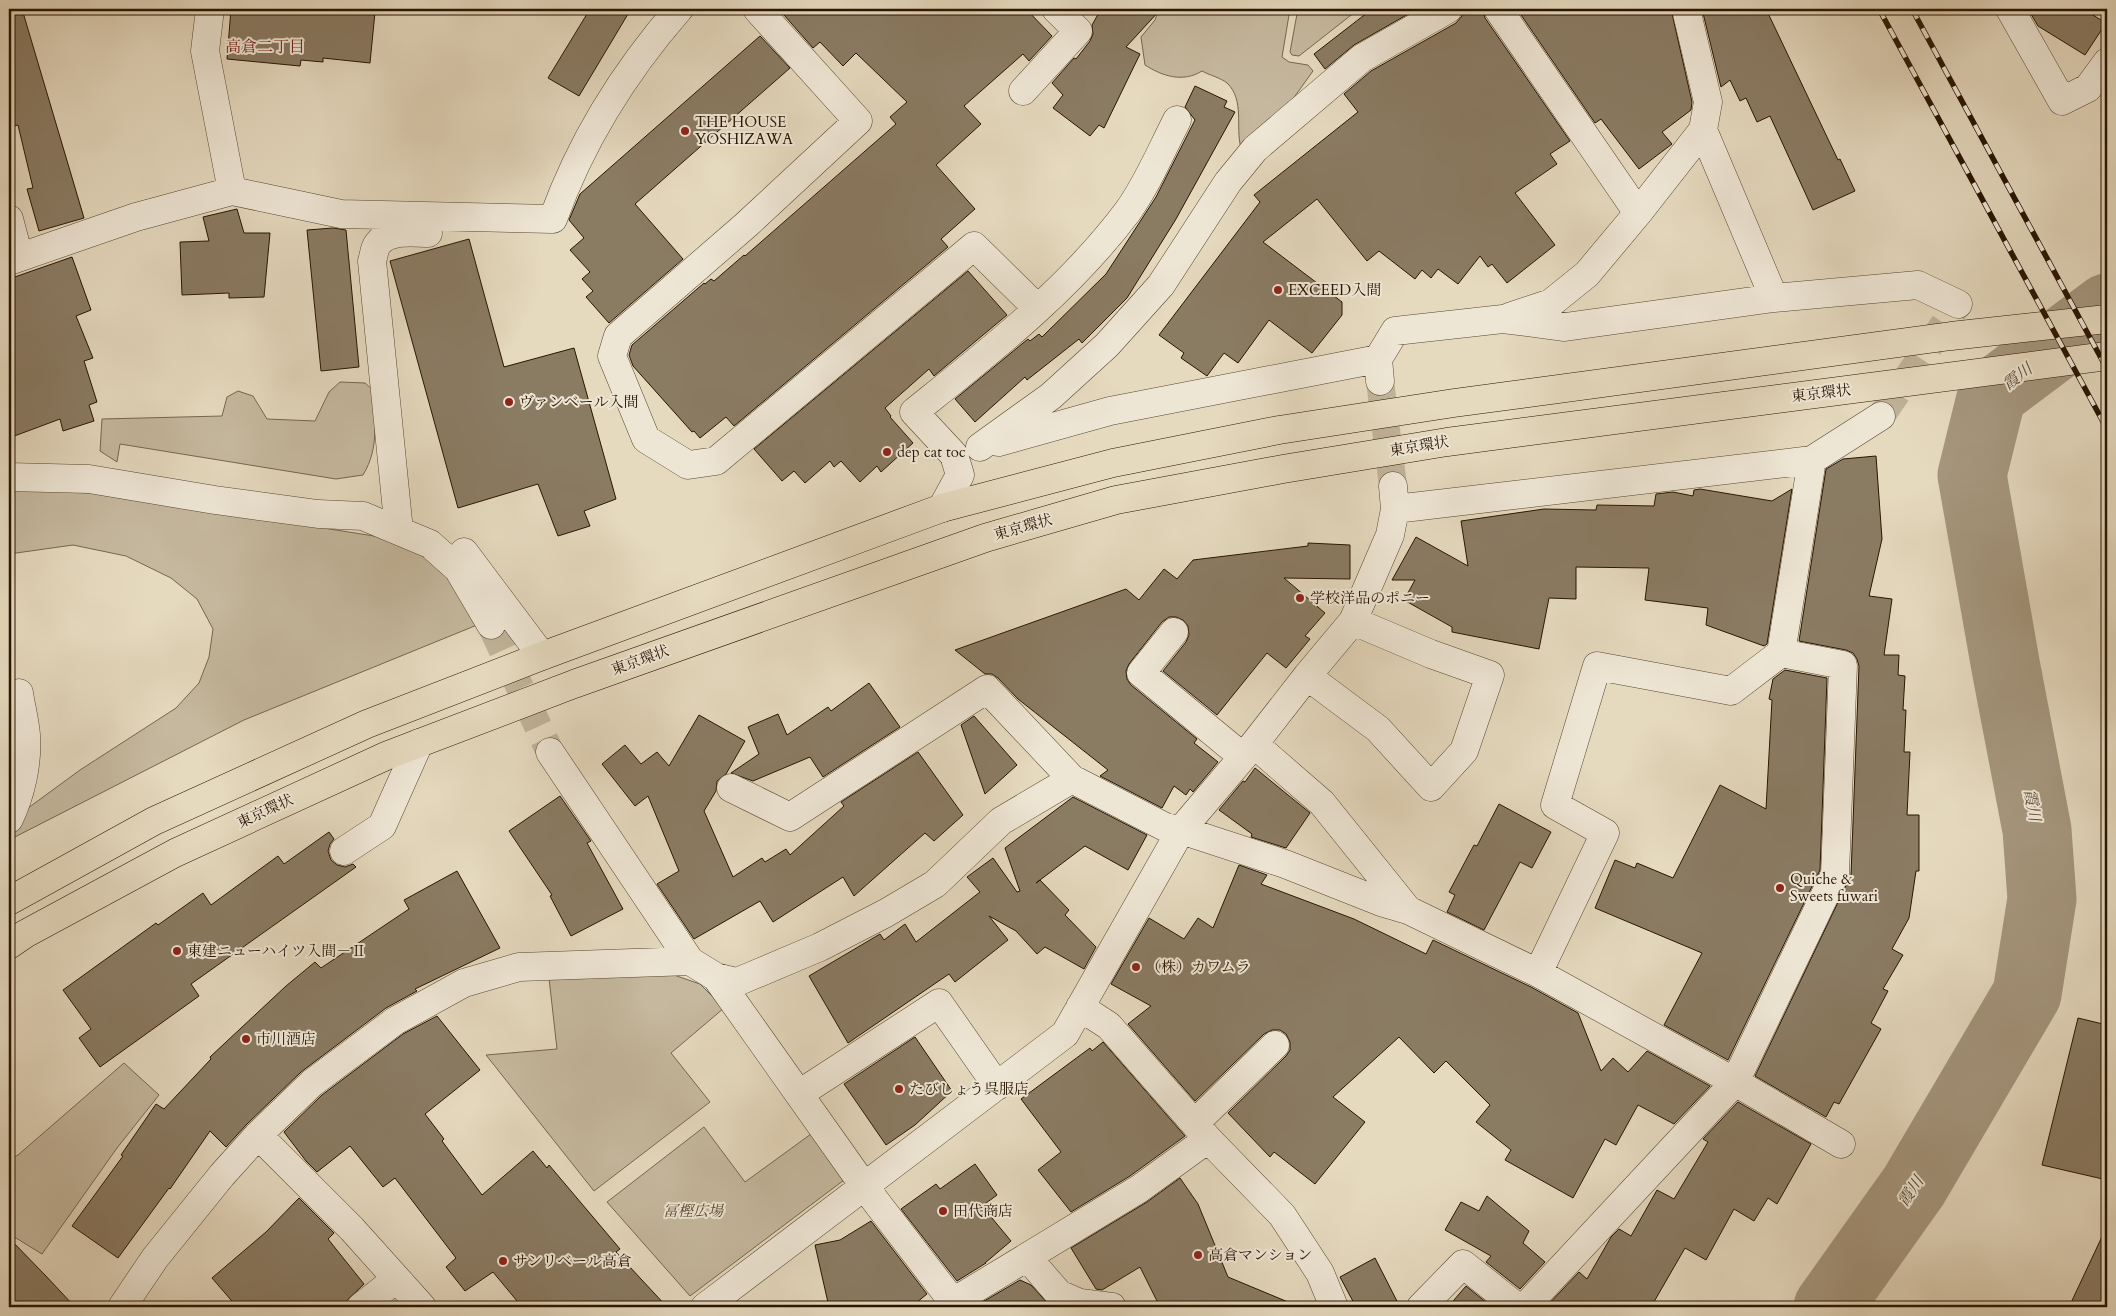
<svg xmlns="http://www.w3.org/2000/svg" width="2116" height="1316" viewBox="0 0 2116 1316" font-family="Cardo,'Noto Serif JP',serif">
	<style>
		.green { fill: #c5b89e; stroke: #76664f }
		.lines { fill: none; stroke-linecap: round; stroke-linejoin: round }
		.river { stroke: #a5967d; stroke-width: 69 }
		.building { fill: #8a7b63; stroke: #281500 }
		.minor-tunnel { stroke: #bfb298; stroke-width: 28; stroke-dasharray: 28 14; stroke-linecap: butt }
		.minor-casing { stroke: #574630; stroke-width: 29 }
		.highway-casing { stroke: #281500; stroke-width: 29 }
		.minor { stroke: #eee6d5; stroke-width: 28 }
		.highway { stroke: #e5d9be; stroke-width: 28 }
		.rail-casing { stroke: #281500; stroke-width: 5.5 }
		.rail { stroke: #eee6d5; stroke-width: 4; stroke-dasharray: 11; stroke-linecap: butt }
		.poi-dot { fill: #8f2418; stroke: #eee6d5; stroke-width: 2 }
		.labels { text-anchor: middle; stroke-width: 4; stroke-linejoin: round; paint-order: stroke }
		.poi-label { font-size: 15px; fill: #281500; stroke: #eee6d5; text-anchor: start }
		.street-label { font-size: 15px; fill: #281500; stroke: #eee6d5 }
		.park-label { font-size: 15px; font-style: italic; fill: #57462f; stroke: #eee6d5 }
		.neighbourhood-label { font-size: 16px; fill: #7a1f14; stroke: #eee6d5 }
		.water-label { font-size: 16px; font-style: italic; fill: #5a4932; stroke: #eee6d5 }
	</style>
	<rect width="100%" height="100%" fill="#e5d9be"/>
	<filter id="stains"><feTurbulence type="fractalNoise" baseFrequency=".004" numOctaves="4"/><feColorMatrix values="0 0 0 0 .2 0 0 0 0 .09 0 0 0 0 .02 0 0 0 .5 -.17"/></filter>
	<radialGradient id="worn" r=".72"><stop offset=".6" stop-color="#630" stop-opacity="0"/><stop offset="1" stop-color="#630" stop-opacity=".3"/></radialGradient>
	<!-- green -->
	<path class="green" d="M1159,9H1258L1266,11L1287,9L1289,15L1282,57L1289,62L1308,65L1313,71L1290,103L1241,148C1235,127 1245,100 1227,83C1221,78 1209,75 1202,71C1183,83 1162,76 1145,65L1141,37L1155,20Z
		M1296,9H1353L1355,12L1299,56L1292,55L1290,52L1297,14Z
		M340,382L365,383L373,390C374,421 380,447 363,475L336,479L120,444L117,462L100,451L102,419L222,416L227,397L238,391L253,396L267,419L315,421L329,392Z
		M9,488L107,494L393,539C443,555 452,583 477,625L244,720L9,840L24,811L80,770L176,708L199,683L209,657L213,629L197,599L171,578L126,556L73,545L9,554Z
		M671,974L700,984L724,1008L671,1053L710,1102L594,1191L486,1055L557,1049L549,978Z
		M124,1063L159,1095L117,1148L42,1254L16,1238H9V1160L18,1155Z
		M704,1127L745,1182L811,1134L844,1180L690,1296L607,1202Z"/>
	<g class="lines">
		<!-- river -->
		<path class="river" d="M1828,1307L1914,1186L2027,994L2042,899L2037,830L2006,668L1972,475L1992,394L2107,308"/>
	</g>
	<!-- building -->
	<path class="building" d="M9,9H22L84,218L39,231L27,189L33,188L18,125L9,127Z
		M231,9H340L375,12L370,63L323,58V62L301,60L300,66L227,59Z
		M590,9H631L579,96L548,78Z
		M790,9H1026L1052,36L1029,61L1023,54L964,106L981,124L936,165L975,209L941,239L948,247L734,426L726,417L700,438L694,431L692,432L633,366L629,355L632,345L704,283L705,284L711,279L714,281L744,255L745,256L896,124L890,117L907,102L856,53L843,66L820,42L813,48L784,15Z
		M1101,9H1161L1126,47L1140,54L1104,128L1099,125L1090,136L1053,108L1063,95L1052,83L1074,58L1076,59L1090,41L1093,34L1092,25Z
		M1372,9H1417L1354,45L1325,69L1314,54Z
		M1464,9H1483L1485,18L1570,141L1550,154L1557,164L1515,193L1555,245L1507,283L1492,264L1488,267L1480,256L1458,284L1438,269L1431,278L1422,270L1415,279L1379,251L1367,261L1317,199L1263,242L1342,302V315L1312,353L1269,320L1238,363L1224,353L1207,376L1181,358L1184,353L1159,335L1260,202L1254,195L1358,112L1344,94L1371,71L1456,23L1462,16Z
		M1517,9H1671L1692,102L1691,110L1662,132L1672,144L1639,169L1601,119L1595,123Z
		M1702,9H1766L1838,160L1840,159L1855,191L1813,210L1770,116L1757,122L1746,98L1740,101L1730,80L1721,87Z
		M2028,9H2083L2106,23L2085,55L2038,26Z
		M760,36L790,68L635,204L683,259L609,323L586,297L593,291L582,279L590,272L570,250L584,238L569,220L580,194Z
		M1195,86L1227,101L1224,107L1235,112L1176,219L1127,298L1082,343L1079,339L1027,380L1025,377L975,422L955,399L1028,339L1030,341L1039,334L1042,337L1106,274L1156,197L1195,120L1185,107Z
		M237,209L244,233H270L264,297L229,298V293L182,295L180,242L209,241L203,217Z
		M333,228L346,230L359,367L321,371L307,230Z
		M469,239L504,367L574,348L616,499L584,511L590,526L558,536L538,484L458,508L390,261Z
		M72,257L91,310L76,316L93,358L84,361L97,402L89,405L94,421L63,431L60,419L9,438V279Z
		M968,271L1007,315L934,376L929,369L885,408L891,416L890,417L913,443L881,472L877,466L860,482L841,461L834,467L830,461L805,483L794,471L782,481L754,449Z
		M1876,456L1882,539L1869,596L1892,599L1884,655H1899L1898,675L1905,676L1903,710H1906L1904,752H1910L1907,815H1919V871H1916L1909,918L1892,949L1903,955L1883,989L1888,991L1871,1023L1881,1029L1839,1104L1834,1102L1826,1117L1755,1076L1851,875L1859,666L1857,659L1853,653L1846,650L1799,641L1826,469L1843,459Z
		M1700,489L1772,501L1792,489L1767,644L1764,646L1706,625L1708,608L1645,600L1649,568L1576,567V599L1549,598L1539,649L1452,632V627L1404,600L1415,580H1392L1416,537L1468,566L1461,521L1544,509L1596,510L1597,505L1654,506L1656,494L1673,492L1693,496L1694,490Z
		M1308,543L1350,545V579L1284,578L1325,613L1305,636L1310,639L1286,668L1267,653L1217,715L1163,671L1186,642L1189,635L1188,626L1183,620L1176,617H1169L1162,622L1129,664L1126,671L1127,679L1131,685L1197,739L1194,743L1218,762L1193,792L1190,789L1186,795L1174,786L1162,808L1100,776L1108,770L1018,699L998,678L992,674H985L955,650L1126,589L1139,600L1164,569L1177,579L1193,560L1308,546Z
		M1785,670L1827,678L1820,870L1728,1060L1664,1025L1702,953L1595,908L1615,860L1635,868L1637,863L1673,878L1720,785L1766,809L1772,700L1769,699L1773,679Z
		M869,683L900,727L823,777L810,757L753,781L731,773L759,754L748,727L778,714L787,735L828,707L831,711Z
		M699,715L745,741L726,774L717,781L716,791L704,811L733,877L762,858L765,862L786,849L790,855L844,806L841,802L918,752L963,815L934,841L925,833L854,896L843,877L773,922L760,901L694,939L657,884L679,871L648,796L635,806L602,764L625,745L641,764L657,752L669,766Z
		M974,716L1017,765L985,794L961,725Z
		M1255,768L1310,813L1286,848L1251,837L1252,834L1219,810L1243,781L1245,782Z
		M560,796L591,841L587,843L623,909L571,936L550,896L552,895L509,831Z
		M1073,797L1147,835L1128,870L1085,846L1036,883L1040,880L1069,910L1065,915L1096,947L1084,969L1045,947L1037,954L1016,931L989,916L1008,940L955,982L949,974L848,1043L809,976L880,934L884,940L905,924L916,942L980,892L967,877L993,858L1017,892L1020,891L1005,848Z
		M1499,804L1551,832L1532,868L1520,862L1484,930L1447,912L1455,895L1449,892L1474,845L1477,846Z
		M329,832L334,839L330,844L328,851L331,860L337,865L345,867L353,864L356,867L191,984L199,996L100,1067L79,1038L91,1029L63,990L156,923L158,925L203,893L211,905L278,856L284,864Z
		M1239,865L1267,875L1261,884L1354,919L1426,954L1433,940L1531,987L1578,1013L1601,1071L1613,1058L1628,1072L1647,1051L1710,1086L1674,1124L1638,1105L1616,1145L1605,1139L1573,1198L1505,1160L1511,1150L1476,1122L1490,1105L1446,1061L1434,1073L1399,1037L1333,1097L1365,1122L1315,1184L1274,1152L1270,1157L1228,1113L1286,1056L1290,1050V1042L1286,1034L1280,1030H1272L1264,1034L1195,1101L1128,1024L1151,1006L1111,984L1149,918L1184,939L1198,918L1213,928Z
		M457,871L500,948L415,989L417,991L386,1008L301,1072L247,1124L226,1147L210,1131L170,1189L169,1188L118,1258L72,1226L123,1156L121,1155L156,1104L164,1109L211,1059L210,1057L286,986L315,962L321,968L409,909L404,900Z
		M437,1016L480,1070L425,1114L444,1139L442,1141L482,1195L533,1151L547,1168L549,1165L620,1249L616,1252L667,1307H522L493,1272L465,1291L446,1267L456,1258L395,1178L383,1187L350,1146L317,1172L306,1161L284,1132L322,1095L403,1034Z
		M2078,1018L2107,1025V1180L2042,1165Z
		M915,1037L952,1091L915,1125L886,1145L844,1084Z
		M1103,1042L1185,1136L1130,1176L1071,1212L1038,1170L1061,1152L1021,1099L1090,1048L1092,1051Z
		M1738,1102L1811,1144L1777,1204L1768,1198L1754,1221L1734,1209L1706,1260L1685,1248L1651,1307H1546L1579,1272L1587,1279L1611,1237L1619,1229L1631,1236L1657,1190L1674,1199L1708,1142L1703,1139Z
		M975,1164L997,1195L982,1206L1011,1241L985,1263H986L957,1281L901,1209L936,1184L940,1189Z
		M1180,1178L1198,1204L1228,1277L1300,1307H1160L1140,1267L1102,1290L1096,1289L1071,1248L1147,1202Z
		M1487,1196L1529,1231L1523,1243L1545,1262L1520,1289L1486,1262L1491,1256L1445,1230L1461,1202L1479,1211Z
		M299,1198L334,1233L328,1239L364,1284L340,1307H237L212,1278L266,1232Z
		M871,1221L927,1294L911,1307H829L815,1245L840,1240Z
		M2107,1226V1307H2069Z
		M9,1238L45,1275L75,1307H9Z
		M1375,1258L1400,1307H1356L1340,1277Z
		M1020,1280L1031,1285L1051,1307H974Z
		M1466,1286L1492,1307H1448Z"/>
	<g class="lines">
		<!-- minor-tunnel -->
		<path class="minor-tunnel" d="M1380,381L1393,486
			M1881,416L1958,304
			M491,625L550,752"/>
		<!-- minor casing -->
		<g class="minor-casing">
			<path id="minor" d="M757,9L858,121L746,225L618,336L612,356L646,439L688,465L716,461L974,246L1037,308
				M1498,9L1638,213
				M2010,9L2062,101L2088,88L2107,62
				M1023,91L1078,31L1056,9
				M1703,130L1774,298
				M232,191L341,214L553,219C581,141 625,71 679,9
				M9,219L19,257
				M9,261L136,217L232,191L205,51L210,9
				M1509,317L1551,303L1587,274L1638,213L1703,130L1708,102L1686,9
				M1380,381L1378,359L1395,331L1503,319L1565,327L1774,298L1918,285L1958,304
				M999,442L1110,411L1378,359
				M980,447L1051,396L1107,345L1161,285L1228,182L1255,149L1362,58L1448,9
				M9,477L89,479L215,500L318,514L363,516L430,544L458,569L491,625
				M942,508L960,475L954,455L914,412C990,351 1069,290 1128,211C1148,183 1161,151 1177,120
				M1395,509L1812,460L1881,416
				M398,521L372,261C374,256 374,249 377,245C387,229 412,233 428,233
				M464,552L542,656
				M1174,632L1141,673L1243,757
				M1307,676L1378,729L1431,787L1464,751L1490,675L1431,654L1353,621
				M1254,744L1322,803L1408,910
				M550,752L690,961
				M731,788L790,817L987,689L1072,779
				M9,819C21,794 28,763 26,735C25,721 21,707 19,693
				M344,851L382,826L419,743
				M1538,973L1605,833L1555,805L1597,666L1731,691L1781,653
				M716,977L864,1186L953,1302
				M1080,1007L1109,1026L1208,1139L1282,1215L1320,1273L1334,1307
				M799,1094L939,1003L997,1086
				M1195,1123L1275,1045
				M258,1135L352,1229L422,1307
				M1027,1257L1059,1294L1080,1303L1112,1307
				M122,1307L155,1258L222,1175L258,1135L312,1083L395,1021L464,983L519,967L690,961L716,977L737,982L820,947L886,913L935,884L1001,821L1072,779L1165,827L1181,830L1285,864L1381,902L1408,910L1538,973L1735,1082L1841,1144
				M361,1307L396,1279
				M705,1307L1065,1034L1181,830L1254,744L1307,676L1353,621L1390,535L1395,509L1393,486
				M948,1307L953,1302L1139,1189L1208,1139
				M1421,1307L1463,1264L1517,1307
				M1525,1307L1735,1082L1835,874L1843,665L1781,653L1812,460"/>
		</g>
		<!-- highway casing -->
		<g class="highway-casing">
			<path id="highway" d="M9,901L154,821L367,724L542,656L942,508L1113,463L1279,430L1454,403L1951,336L2107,319
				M9,945L25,934L175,853L388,755L574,684L985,538L1116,500L1283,469L1447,442L2107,356"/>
		</g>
		<!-- minor -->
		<use href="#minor" class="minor"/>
		<!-- highway -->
		<use href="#highway" class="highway"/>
		<!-- rail casing -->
		<g class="rail-casing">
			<path id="rail" d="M1879,9L2107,429
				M1912,9L2107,369"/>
		</g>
		<!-- rail -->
		<use href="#rail" class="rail"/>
	</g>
	<!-- markers -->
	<g class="poi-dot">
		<circle cx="685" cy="131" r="5"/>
		<circle cx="1278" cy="290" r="5"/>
		<circle cx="509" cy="402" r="5"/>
		<circle cx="887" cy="452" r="5"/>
		<circle cx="1300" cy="598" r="5"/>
		<circle cx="1780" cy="888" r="5"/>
		<circle cx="177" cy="951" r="5"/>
		<circle cx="1136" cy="967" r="5"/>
		<circle cx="246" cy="1039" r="5"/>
		<circle cx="899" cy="1089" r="5"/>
		<circle cx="943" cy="1211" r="5"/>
		<circle cx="1198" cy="1255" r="5"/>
		<circle cx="503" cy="1261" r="5"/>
	</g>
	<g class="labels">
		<!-- poi labels -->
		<g class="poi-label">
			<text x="695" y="127">THE HOUSE<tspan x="695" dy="17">YOSHIZAWA</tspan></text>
			<text x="1288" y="295">EXCEED入間</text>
			<text x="519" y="407">ヴァンベール入間</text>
			<text x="897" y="457">dep cat toc</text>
			<text x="1310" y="603">学校洋品のポニー</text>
			<text x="1790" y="884">Quiche &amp;<tspan x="1790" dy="17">Sweets fuwari</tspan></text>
			<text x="187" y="956">東建ニューハイツ入間－Ⅱ</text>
			<text x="1146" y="972">（株）カワムラ</text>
			<text x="256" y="1044">市川酒店</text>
			<text x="909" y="1094">たびしょう呉服店</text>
			<text x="953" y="1216">田代商店</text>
			<text x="1208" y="1260">高倉マンション</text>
			<text x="513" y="1266">サンリベール高倉</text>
		</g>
		<!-- street labels -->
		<g class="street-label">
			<text transform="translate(1821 393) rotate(-7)" y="5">東京環状</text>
			<text transform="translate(1419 446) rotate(-9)" y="5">東京環状</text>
			<text transform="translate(1023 527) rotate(-16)" y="5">東京環状</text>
			<text transform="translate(640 660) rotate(-20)" y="5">東京環状</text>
			<text transform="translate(265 811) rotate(-25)" y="5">東京環状</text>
		</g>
		<!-- park labels -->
		<g class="park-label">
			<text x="693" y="1216">冨樫広場</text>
		</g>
		<!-- neighbourhood labels -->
		<g class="neighbourhood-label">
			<text x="265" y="52">高倉二丁目</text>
		</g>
		<!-- water labels -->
		<g class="water-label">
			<text transform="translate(2017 376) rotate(-37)" y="6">霞川</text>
			<text transform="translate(2033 805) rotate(80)" y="6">霞川</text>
			<text transform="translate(1910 1191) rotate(-56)" y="6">霞川</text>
		</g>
	</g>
	<!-- margin -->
	<rect width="2116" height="1316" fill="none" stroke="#e5d9be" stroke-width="30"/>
	<rect x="10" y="10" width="2096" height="1296" fill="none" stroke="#281500" stroke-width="2.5"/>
	<rect x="15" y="15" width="2086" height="1286" fill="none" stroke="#281500"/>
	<rect width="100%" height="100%" filter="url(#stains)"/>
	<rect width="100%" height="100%" fill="url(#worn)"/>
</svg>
